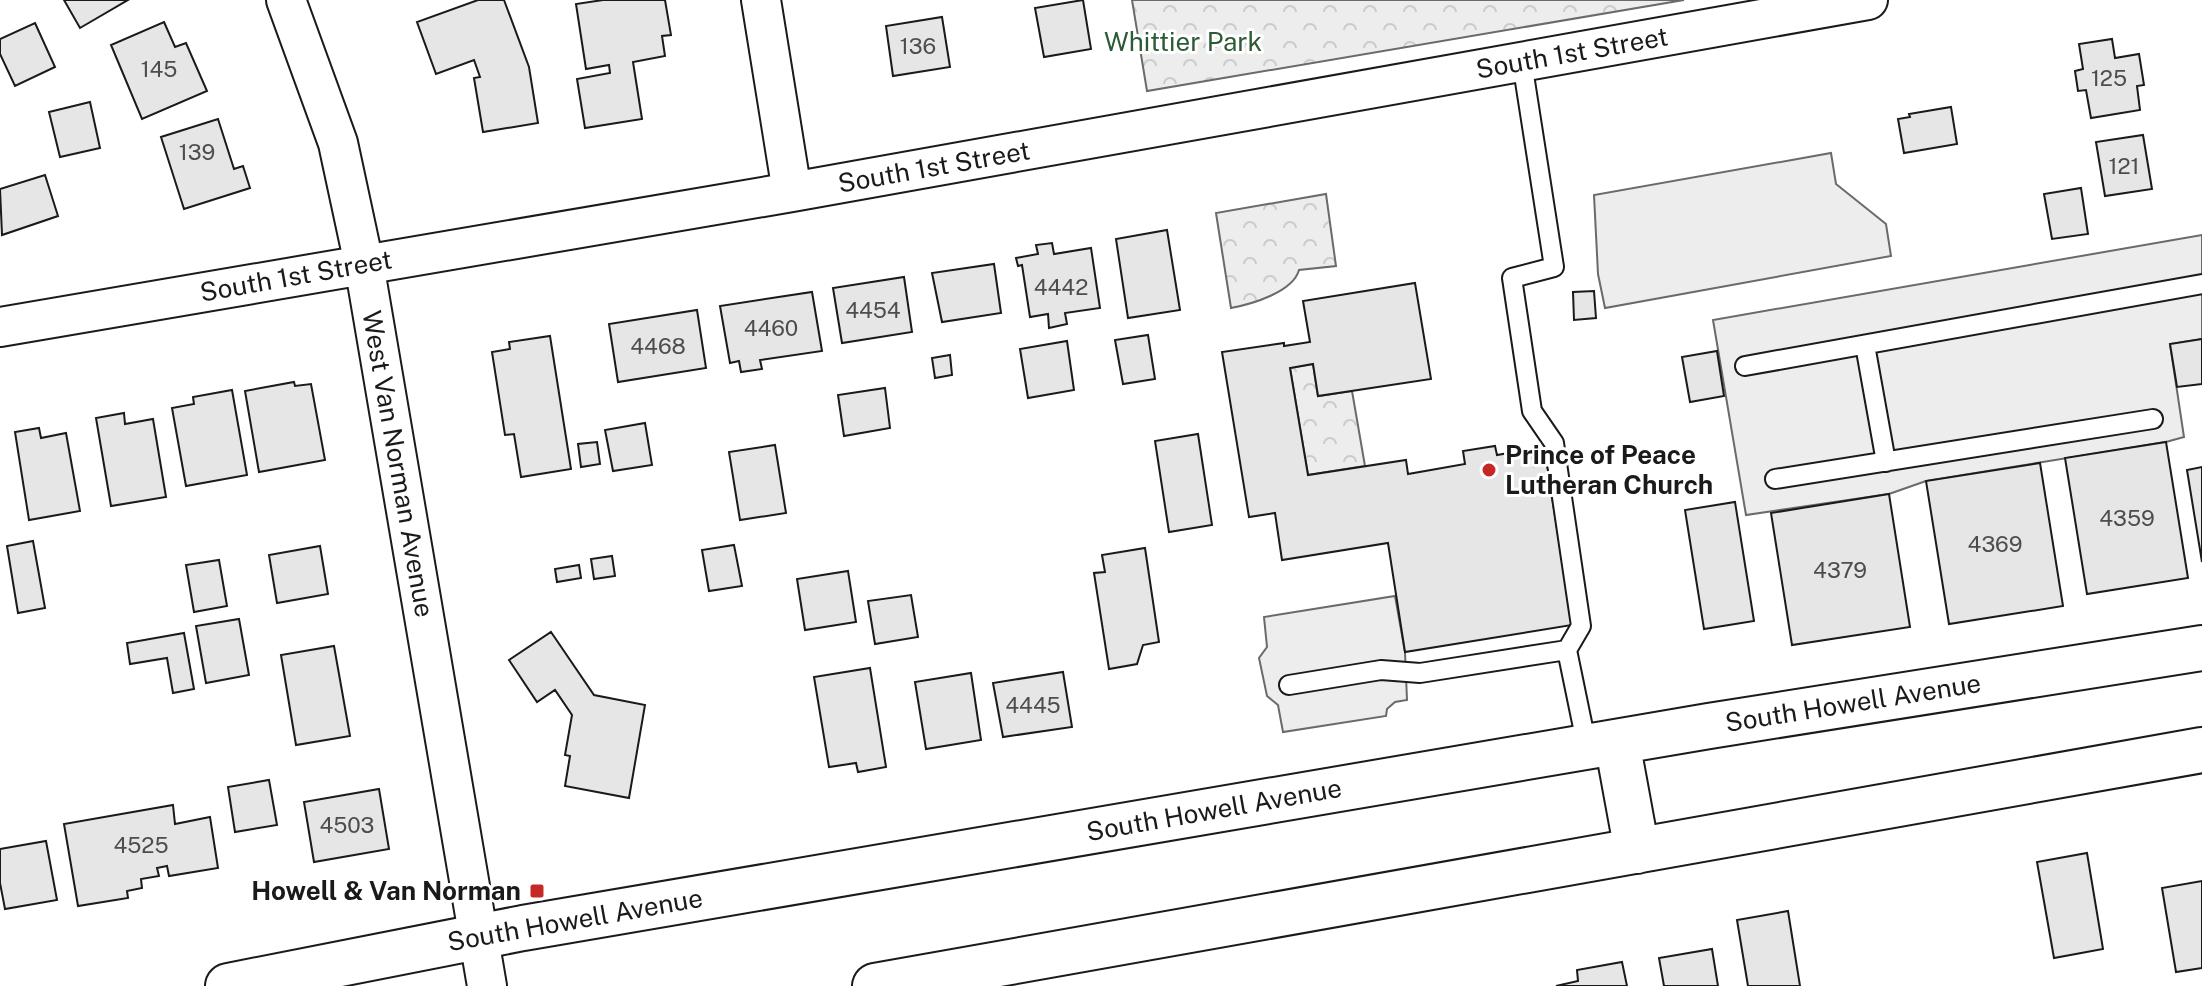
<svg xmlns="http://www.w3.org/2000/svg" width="2202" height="986" viewBox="0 0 2202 986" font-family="'Public Sans',sans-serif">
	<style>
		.park { fill: url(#park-crowns); stroke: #6a6a6a; stroke-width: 2 }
		.pitch { fill: #ededed; stroke: #6a6a6a; stroke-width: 2 }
		.building { fill: #e6e6e6; stroke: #1a1a1a; stroke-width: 2 }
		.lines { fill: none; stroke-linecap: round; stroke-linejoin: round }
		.service-casing { stroke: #1a1a1a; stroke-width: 22 }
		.minor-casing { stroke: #1a1a1a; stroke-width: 42 }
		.primary-casing { stroke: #1a1a1a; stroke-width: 48 }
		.service { stroke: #fff; stroke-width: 18 }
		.minor { stroke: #fff; stroke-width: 38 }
		.primary { stroke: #fff; stroke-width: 44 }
		.poi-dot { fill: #c62828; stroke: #fff; stroke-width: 3 }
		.labels { text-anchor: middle; stroke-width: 6; stroke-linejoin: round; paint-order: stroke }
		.number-label { font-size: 22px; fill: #4d4d4d }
		.park-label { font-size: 26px; fill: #2b5a34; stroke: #fff }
		.street-label { font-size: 26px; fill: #1a1a1a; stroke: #fff }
		.poi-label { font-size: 26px; font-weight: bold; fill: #1a1a1a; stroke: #fff; text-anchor: start }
	</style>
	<defs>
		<pattern id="park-crowns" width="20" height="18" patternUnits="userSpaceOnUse" patternTransform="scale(2)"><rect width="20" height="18" fill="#ededed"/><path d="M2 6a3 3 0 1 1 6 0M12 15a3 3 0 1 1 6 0" fill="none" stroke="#cbcbcb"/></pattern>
	</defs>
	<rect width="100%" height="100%" fill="#fff"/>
	<!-- park -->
	<path class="park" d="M1132,0H1684L1147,91Z
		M1326,194L1336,266L1299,270C1293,292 1252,304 1231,308L1216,213Z
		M1313,364L1318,396L1352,391L1365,466L1308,475L1290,368Z"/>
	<!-- pitch -->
	<path class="pitch" d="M1831,153L1836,184L1886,224L1891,256L1605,308L1598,274L1594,195Z
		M2202,235V339L2170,344L2184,437L2166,442L1926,481L1889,494L1746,515L1713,320Z
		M1395,596L1405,652L1407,700L1395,702L1387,709L1386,716L1283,732L1278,705L1267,696L1259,658L1267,647L1264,617Z"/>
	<!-- building -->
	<path class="building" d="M64,0H128L80,28Z
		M478,0H504L529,67L538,123L483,132L474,78L480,77L474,60L436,74L417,22Z
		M603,0H665L671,35L662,36L665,56L633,62L642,119L585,128L577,79L610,73L609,65L586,69L576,4Z
		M1083,0L1091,49L1044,57L1035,8Z
		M942,17L950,67L893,76L886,26Z
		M164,22L175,47L186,43L207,91L142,119L111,45Z
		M35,23L55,67L15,86L0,54V39Z
		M2112,39L2115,58L2139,54L2144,85L2137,86L2140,110L2091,118L2086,90L2078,91L2075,71L2083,69L2079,44Z
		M90,102L100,148L60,157L49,112Z
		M1951,107L1957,144L1904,153L1898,119L1910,117L1909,114Z
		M218,119L234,169L243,166L250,188L184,209L161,137Z
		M2143,135L2152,189L2105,196L2096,142Z
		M45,175L58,216L2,235L0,189Z
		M2081,188L2088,234L2052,239L2044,194Z
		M1167,230L1180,310L1128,318L1116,239Z
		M1052,243L1054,254L1091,248L1100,308L1065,313L1067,324L1049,328L1048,314L1030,317L1022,265L1018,266L1016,258L1038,254L1036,245Z
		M994,264L1001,313L942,322L932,273Z
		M904,277L912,332L842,343L833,288Z
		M1415,283L1431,379L1318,396L1313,364L1290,368L1308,475L1406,460L1408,474L1465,464L1463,451L1495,446L1497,455L1531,449L1534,466L1547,464L1572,625L1405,652L1388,543L1282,560L1275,513L1249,517L1222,352L1284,343V346L1310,342L1303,301Z
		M1594,291L1596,318L1574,320L1573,292Z
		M812,292L822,351L760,360L762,369L741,372L739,361L730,363L720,306Z
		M697,310L706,368L618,382L609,324Z
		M1148,335L1155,379L1123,384L1115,340Z
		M550,336L571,469L521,477L514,434L505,435L492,352L510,349L509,342Z
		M2202,339V384L2177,387L2170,344Z
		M1067,341L1074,390L1028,398L1020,349Z
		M1717,351L1724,396L1690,402L1682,357Z
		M950,355L952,375L935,378L932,358Z
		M294,382L295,386L311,384L325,460L259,472L245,391Z
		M885,388L890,428L844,436L838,395Z
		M232,390L247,475L186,486L172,408L194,404L193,397Z
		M124,413L125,424L153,419L166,497L111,506L96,418Z
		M645,423L652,465L613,471L605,430Z
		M39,428L41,438L66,433L80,511L29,520L15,432Z
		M1198,434L1212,525L1169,532L1155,441Z
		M597,442L600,464L581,467L578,444Z
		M2166,442L2188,578L2087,594L2065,458Z
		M775,445L786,513L740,520L729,452Z
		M2040,463L2063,606L1949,624L1926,481Z
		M2202,467V562L2187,470Z
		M1889,494L1910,627L1792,645L1771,513Z
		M1735,502L1754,621L1704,629L1685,510Z
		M33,541L45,608L18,613L7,546Z
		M734,545L742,586L709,591L702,550Z
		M320,546L328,594L277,603L269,555Z
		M1145,548L1159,642L1143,645L1137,664L1109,669L1094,573L1105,572L1102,555Z
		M612,556L615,576L594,579L591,559Z
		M219,560L227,606L194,612L186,565Z
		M579,565L581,578L557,582L555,569Z
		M848,571L856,622L805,630L797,579Z
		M911,595L918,637L875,644L868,601Z
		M239,619L249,675L206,683L196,626Z
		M551,632L594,695L645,705L629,798L565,786L570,756L565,755L572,715L555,690L537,702L509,660Z
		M184,633L194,689L173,693L167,658L130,664L127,643Z
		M334,646L350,736L296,745L281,655Z
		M870,668L886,767L858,772L856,763L829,767L814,677Z
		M1063,672L1072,727L1003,737L993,683Z
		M971,673L981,740L926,749L915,682Z
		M269,780L277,825L235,832L228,787Z
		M379,789L389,849L314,862L304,802Z
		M173,805L175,824L210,817L218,868L169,876L167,866L157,868L159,876L141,879L142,888L127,891L128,898L78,906L64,824Z
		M46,841L57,900L5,909L0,883V849Z
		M2087,853L2103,949L2054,958L2037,862Z
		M2202,881V968L2176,972L2162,888Z
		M1788,911L1800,986H1748L1737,920Z
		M1712,949L1718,986H1664L1659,958Z
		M1622,962L1627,986H1556L1578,981L1577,970Z"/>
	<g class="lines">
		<!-- service casing -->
		<g class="service-casing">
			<path id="service" d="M1522,62L1554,267L1512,278L1532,411L1554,443L1581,626L1567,650
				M1865,345L1886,462
				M1745,366L2202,284
				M1775,479L2153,419
				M1289,685L1381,670L1420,673L1567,650L1587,747"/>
		</g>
		<!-- minor casing -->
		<g class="minor-casing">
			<path id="minor" d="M286,0L338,143L364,264L487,986
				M761,0L792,192
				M0,327L792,192L1868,0"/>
		</g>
		<!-- primary casing -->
		<g class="primary-casing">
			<path id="primary" d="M1617,742L1637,851
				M228,986L523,928L1709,726L2202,648
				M875,986L2202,750"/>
		</g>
		<!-- service -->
		<use href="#service" class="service"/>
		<!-- minor -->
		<use href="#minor" class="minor"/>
		<!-- primary -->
		<use href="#primary" class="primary"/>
	</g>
	<!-- markers -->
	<g class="poi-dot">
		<circle cx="1489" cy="470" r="8"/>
		<rect x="529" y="883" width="16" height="16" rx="4"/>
	</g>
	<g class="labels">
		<!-- number labels -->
		<g class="number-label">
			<text x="918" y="54">136</text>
			<text x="159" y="77">145</text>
			<text x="2109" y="86">125</text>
			<text x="197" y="160">139</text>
			<text x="2124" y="174">121</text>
			<text x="1061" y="295">4442</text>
			<text x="873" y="318">4454</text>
			<text x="771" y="336">4460</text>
			<text x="658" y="354">4468</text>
			<text x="2127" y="526">4359</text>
			<text x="1995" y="552">4369</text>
			<text x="1840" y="578">4379</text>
			<text x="1033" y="713">4445</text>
			<text x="347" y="833">4503</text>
			<text x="141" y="853">4525</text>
		</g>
		<!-- park labels -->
		<g class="park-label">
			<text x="1183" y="51">Whittier Park</text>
		</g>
		<!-- street labels -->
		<g class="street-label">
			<text transform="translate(1572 53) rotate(-10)" y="9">South 1st Street</text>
			<text transform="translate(934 167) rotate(-10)" y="9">South 1st Street</text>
			<text transform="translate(296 276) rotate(-10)" y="9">South 1st Street</text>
			<text transform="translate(398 464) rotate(80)" y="9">West Van Norman Avenue</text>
			<text transform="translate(1853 703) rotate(-9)" y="9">South Howell Avenue</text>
			<text transform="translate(1214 810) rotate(-10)" y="9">South Howell Avenue</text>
			<text transform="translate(575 920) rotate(-10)" y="9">South Howell Avenue</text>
		</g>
		<!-- poi labels -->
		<g class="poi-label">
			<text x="1505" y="464">Prince of Peace<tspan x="1505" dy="30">Lutheran Church</tspan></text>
			<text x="521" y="900" text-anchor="end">Howell &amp; Van Norman</text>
		</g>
	</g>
</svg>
